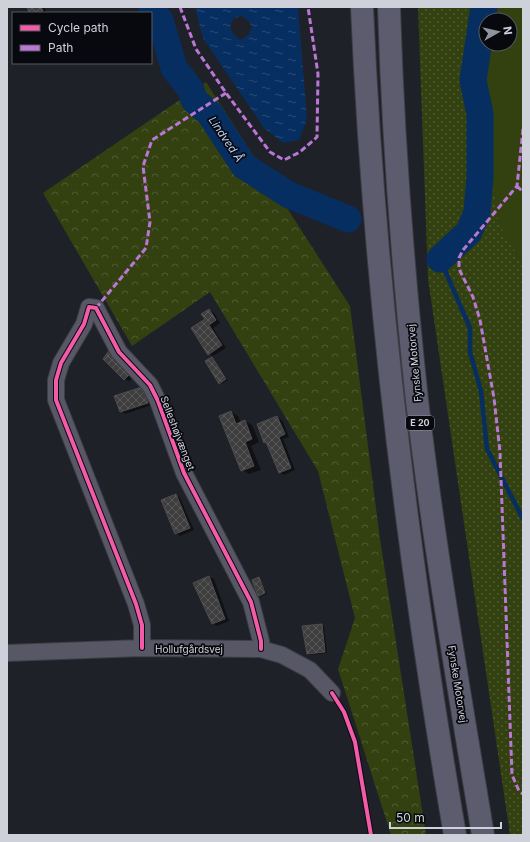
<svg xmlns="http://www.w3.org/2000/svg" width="530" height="842" viewBox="0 0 530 842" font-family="Inter,sans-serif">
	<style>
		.grass { fill: url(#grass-dots); fill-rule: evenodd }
		.forest { fill: url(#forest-crowns) }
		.green { fill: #334010; fill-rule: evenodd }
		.water { fill: url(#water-ripples); fill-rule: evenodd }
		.shadow { fill: #0007 }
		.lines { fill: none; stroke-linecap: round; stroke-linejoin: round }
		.stream { stroke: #062e60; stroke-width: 4.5 }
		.river { stroke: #062e60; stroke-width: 27 }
		.building { fill: url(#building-cross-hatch); stroke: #4e4c4d }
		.minor-casing { stroke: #3c3e44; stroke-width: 18 }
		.motorway-casing { stroke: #3c3e44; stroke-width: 24 }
		.minor { stroke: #575765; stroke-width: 16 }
		.motorway { stroke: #5d5c6e; stroke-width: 22 }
		.quiet { stroke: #ba77d6; stroke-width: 3; stroke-dasharray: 6 3; stroke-linecap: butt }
		.cycleway-casing { stroke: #08090f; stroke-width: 6 }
		.cycleway { stroke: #f35aa7; stroke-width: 4 }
		.labels { text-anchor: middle; stroke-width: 3.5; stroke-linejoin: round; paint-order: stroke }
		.shield { fill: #08090f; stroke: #93959d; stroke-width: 1 }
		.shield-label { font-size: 9px; font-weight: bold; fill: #ced1da }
		.street-label { font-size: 10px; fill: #ced1da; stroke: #08090f }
		.water-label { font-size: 11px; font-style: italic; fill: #bbd3f5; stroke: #08090f }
	</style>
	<defs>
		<pattern id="grass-dots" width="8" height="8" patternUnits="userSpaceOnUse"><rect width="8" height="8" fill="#334010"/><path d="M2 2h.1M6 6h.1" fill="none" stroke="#4f5b32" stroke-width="1.8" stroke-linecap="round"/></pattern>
		<pattern id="forest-crowns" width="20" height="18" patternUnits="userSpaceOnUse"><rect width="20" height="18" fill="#334010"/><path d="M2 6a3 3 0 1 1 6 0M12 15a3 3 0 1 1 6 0" fill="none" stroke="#4f5b32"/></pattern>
		<pattern id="water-ripples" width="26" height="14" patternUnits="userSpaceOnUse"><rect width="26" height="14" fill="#062e60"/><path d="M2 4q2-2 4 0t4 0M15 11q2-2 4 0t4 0" fill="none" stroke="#294b76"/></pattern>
		<pattern id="building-cross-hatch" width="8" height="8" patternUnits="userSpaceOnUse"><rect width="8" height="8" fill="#3f3e3f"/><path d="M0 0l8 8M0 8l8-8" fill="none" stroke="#5a595a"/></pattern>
	</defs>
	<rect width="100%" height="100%" fill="#1f2128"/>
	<!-- grass -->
	<path class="grass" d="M418,7H513L499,224L523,264V835H510L428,279ZM486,20H510V44H486Z"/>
	<!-- forest -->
	<path class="forest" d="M206,82L350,306L380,539L426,835H391L338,669L355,618L318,471L210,292L132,346L43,193Z"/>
	<!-- green -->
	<path class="green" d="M466,7H523V264L499,225ZM486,20H510V44H486Z"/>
	<!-- water -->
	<path class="water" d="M195,7H298L307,119L299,140L283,143L264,128L203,38ZM241,16L248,20L252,27L249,34L241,40C233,35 227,28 233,19Z"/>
	<!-- shadow -->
	<path class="shadow" d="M28,7H44L47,13H30Z
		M209,310L214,313L220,323L213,328L226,348L213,356L209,354L206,320Z
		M110,351L136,375L129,381L125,379Z
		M212,358L228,380L221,384L219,383Z
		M142,388L147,391L152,405L125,414L121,411Z
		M231,412L238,416L241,423L245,421L252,425L259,442L251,446L261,470L249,474L242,470Z
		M277,417L282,420L289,437L283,439L295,470L284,475L279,472L268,444L264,442Z
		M176,495L180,498L194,530L180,536L175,533Z
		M209,577L214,579L229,621L217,626L213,624Z
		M259,579L267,594L260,596L259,595Z
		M322,625L324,626L327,653L310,655L308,654Z"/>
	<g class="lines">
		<!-- stream -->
		<path class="stream" d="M440,259L470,328V352L481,391L487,449L523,519"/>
		<!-- river -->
		<path class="river" d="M151,15L160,20L174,68L191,90L194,100L210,114L244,166L289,195L348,219
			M440,259L469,232L477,212L480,177V114L473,80L484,7"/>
	</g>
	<!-- building -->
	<path class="building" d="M27,7H41L43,11L29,13Z
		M209,309L216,320L209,325L222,345L208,355L191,328L205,319L201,314Z
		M110,349L132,372L124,380L103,359Z
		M212,357L226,379L219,384L205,361Z
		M142,387L148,403L120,412L114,396Z
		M231,411L236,424L245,420L252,439L245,442L254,466L241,471L219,416Z
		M277,416L285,434L279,437L291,468L279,473L266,442L264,443L257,424Z
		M176,494L190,528L175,534L161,500Z
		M209,576L225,619L212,624L193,583Z
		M259,577L265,593L258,596L252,580Z
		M322,624L325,652L307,654L302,626Z"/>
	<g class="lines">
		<!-- minor casing -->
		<g class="minor-casing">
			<path id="minor" d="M142,648V625L136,604L56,400V380L61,363L84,324L89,307L96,308L119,352L150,385L158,401L184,473L251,602L261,641V649
				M7,653L142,648L261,649L282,655L310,670L332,693"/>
		</g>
		<!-- motorway casing -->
		<g class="motorway-casing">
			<path id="motorway" d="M362,7C374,285 408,561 455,835
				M389,7C393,138 403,270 417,400C434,546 459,690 483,835"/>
		</g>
		<!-- minor -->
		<use href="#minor" class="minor"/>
		<!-- motorway -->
		<use href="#motorway" class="motorway"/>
		<!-- quiet -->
		<path class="quiet" d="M180,7L196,49L226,93L270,152L284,160L300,152L317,137L318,74L308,7
			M523,129L517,186L463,250L459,258V269L473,297L480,320L494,398L500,452L512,775L519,791L523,794
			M517,186L523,192
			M96,308L146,248L150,222L143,166L152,140L226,93"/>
		<!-- cycleway casing -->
		<g class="cycleway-casing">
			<path id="cycleway" d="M142,648V625L136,604L56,400V380L61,363L84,324L89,307L96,308L119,352L150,385L158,401L184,473L251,602L261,641V649
				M332,693L344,712L355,742L371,835"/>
		</g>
		<!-- cycleway -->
		<use href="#cycleway" class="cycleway"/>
	</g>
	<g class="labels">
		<!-- shield labels -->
		<rect class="shield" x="406" y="416" width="28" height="14" rx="3"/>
		<g class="shield-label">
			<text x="420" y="426">E 20</text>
		</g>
		<!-- street labels -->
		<g class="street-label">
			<text transform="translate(414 363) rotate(-95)" y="4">Fynske Motorvej</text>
			<text transform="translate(178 433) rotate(69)" y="4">Selleshøjvænget</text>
			<text x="189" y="653">Hollufgårdsvej</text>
			<text transform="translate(458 684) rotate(81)" y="4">Fynske Motorvej</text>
		</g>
		<!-- water labels -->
		<g class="water-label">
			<text transform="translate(226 139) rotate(56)" y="4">Lindved Å</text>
		</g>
	</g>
	<!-- border -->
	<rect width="530" height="842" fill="none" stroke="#ced1da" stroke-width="16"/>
	<!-- legend -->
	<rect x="12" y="12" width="140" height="52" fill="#08090f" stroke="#575960"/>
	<rect x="20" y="25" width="20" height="6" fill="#f35aa7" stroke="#575960"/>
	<text x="48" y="32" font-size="12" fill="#ced1da">Cycle path</text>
	<rect x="20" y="45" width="20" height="6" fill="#ba77d6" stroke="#575960"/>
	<text x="48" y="52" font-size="12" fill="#ced1da">Path</text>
	<!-- north arrow -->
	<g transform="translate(498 32) rotate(82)"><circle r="19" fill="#08090f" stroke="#575960"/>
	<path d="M0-3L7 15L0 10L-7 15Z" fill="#91939c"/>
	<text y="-6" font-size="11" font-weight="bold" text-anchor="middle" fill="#ced1da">N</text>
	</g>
	<!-- scale -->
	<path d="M390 822v6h111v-6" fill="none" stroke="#ced1da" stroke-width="2"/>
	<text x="396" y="822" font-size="12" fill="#ced1da" stroke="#08090f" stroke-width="3" paint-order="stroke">50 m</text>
</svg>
